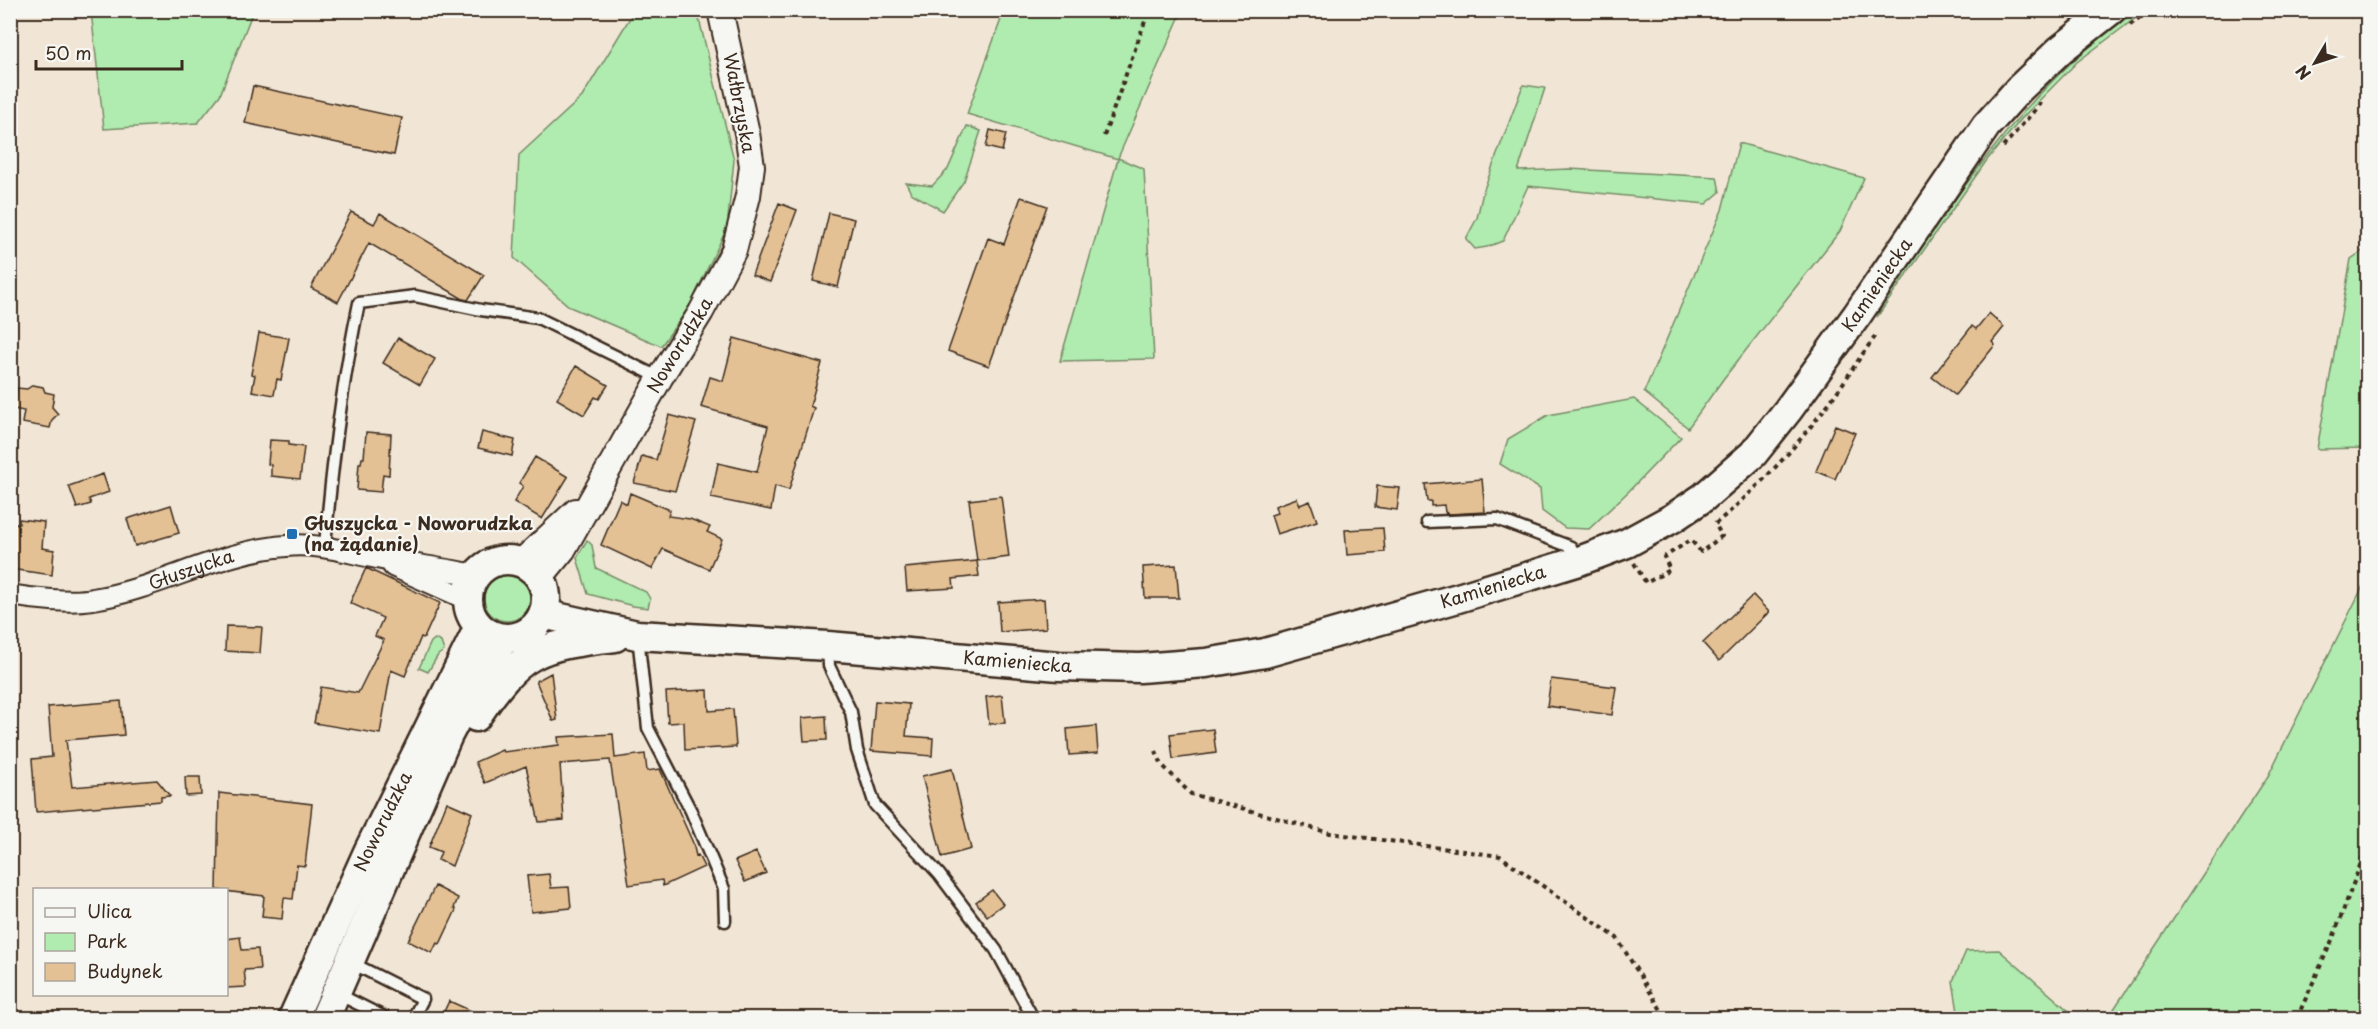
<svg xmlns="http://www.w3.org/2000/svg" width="2378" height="1029" viewBox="0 0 2378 1029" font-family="'Playpen Sans',sans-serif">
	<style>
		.green { fill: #b0ebaf; stroke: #768a66; stroke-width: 1.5 }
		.building { fill: #e4c195; stroke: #3b2a1e; stroke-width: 1.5 }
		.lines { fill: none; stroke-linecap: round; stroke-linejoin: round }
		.service-casing { stroke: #3b2a1e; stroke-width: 15 }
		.minor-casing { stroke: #3b2a1e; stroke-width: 24 }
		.tertiary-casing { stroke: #3b2a1e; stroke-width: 28 }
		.secondary-casing { stroke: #3b2a1e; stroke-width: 33 }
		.path { stroke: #3b2a1e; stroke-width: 4; stroke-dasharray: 4.5 4.5; stroke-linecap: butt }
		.service { stroke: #f6f6f2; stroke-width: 10 }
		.minor { stroke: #f6f6f2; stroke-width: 20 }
		.tertiary { stroke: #f6f6f2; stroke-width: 24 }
		.secondary { stroke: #f6f6f2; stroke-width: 28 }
		.poi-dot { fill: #1f6fb2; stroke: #f6f6f2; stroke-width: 2 }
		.labels { text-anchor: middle; stroke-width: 4.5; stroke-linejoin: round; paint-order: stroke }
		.street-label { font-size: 18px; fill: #3b2a1e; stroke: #f6f6f2 }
		.poi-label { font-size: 18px; font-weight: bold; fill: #3b2a1e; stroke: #f6f6f2; text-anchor: start }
	</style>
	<rect width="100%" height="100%" fill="#f1e6d6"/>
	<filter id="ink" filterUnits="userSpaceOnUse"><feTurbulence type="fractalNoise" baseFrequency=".0167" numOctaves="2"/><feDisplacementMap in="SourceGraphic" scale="12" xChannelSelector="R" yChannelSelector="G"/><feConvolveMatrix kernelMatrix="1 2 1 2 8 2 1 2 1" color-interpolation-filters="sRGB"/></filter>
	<g filter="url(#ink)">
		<!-- green -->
		<path class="green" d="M91,11V10L253,11L220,95L198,123L104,129Z
			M634,11H697L734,160L727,228L689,307L661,346L570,307L514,258L519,155L582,97Z
			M1004,11H1182L1118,158L1144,169L1154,359L1060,361L1118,159L967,114Z
			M2137,11H2145L2077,62L2023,117L1987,160L1877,317L1883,303C1958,197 2026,83 2137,11Z
			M1523,85L1545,88L1518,171L1569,169L1717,177L1720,192L1706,204L1528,186L1503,241L1487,247L1475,249L1466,239L1477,218L1483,192Z
			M967,126L981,131L964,181L943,211L911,193L906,183L932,186L948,169Z
			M1739,143L1864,178L1840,231L1724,378L1688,428L1644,392L1722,210Z
			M2367,248V448L2317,449L2351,259Z
			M1634,399L1681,437L1629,491L1589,529L1565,528L1542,511L1540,489L1500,464L1508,439L1548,415Z
			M587,540L592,545L596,568L646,592L650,599L648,608L633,606L588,594L577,558Z
			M484 598a23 23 0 1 1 46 0a23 23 0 1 1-46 0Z
			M2367,578V1018H2108L2268,776Z
			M435,639L441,642L444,651L438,655L428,672L419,668L431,642Z
			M1999,950L2077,1018H1959L1953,981L1966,951Z"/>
		<!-- building -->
		<path class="building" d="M253,86L402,118L394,155L245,123Z
			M990,130L1006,134L1002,151L986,147Z
			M1021,197L1047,206L989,366L948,351L988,238L1004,244Z
			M779,203L797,210L770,282L752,275Z
			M351,212L374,224L380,213L484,275L468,300L463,299L369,243L338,302L311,288Z
			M829,213L854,219L838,287L813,281Z
			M1989,313L2004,327L1992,342L1995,345L1955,395L1932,377L1972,326L1976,329Z
			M259,333L289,338L281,380L277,379L274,395L252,391L255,375L251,374Z
			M398,338L435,359L420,385L383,363Z
			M734,338L822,363L810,406L814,408L789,490L775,486L771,510L711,498L718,463L757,472L768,426L701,407L710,377L723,381Z
			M576,366L608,385L599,399L595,397L584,415L557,399Z
			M33,385L43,387L45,392L54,394L52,407L58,414L52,420L50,428L22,423L24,411L13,409L17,388L27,389Z
			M669,415L696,422L675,491L634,483L642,456L656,460Z
			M1835,425L1855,433L1835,479L1816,471Z
			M366,432L391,434L389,475L383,474L381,492L357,490L359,463H361L362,458H364Z
			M482,432L515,440L512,456L478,448Z
			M270,440L289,441V445L304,447L300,479L271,476V465L268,464Z
			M535,457L568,477L542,519L514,502L523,486L519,483Z
			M103,474L109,492L89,499L91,504L77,508L69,486Z
			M1482,479L1485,512L1449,514L1445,512L1444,505L1431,506V501H1427L1425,484Z
			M1377,486L1400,488L1397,510L1375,507Z
			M630,493L670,510L668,516L690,519L710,527L707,532L722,539L709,569L663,549L652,569L601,545L620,500L627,504Z
			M1001,496L1009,557L977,561L979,576L953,579L954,588L907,591L905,568L977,561L969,500Z
			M1297,498L1300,505L1310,501L1317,521L1277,534L1271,515L1277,513L1275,506Z
			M171,505L179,533L135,546L127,519Z
			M19,519L44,522L42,548L54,550L52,575L10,569V523L19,524Z
			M1383,528L1385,552L1347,555L1345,530Z
			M1176,565L1179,598H1145L1143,567Z
			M366,568L440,603L424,638L421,637L405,676L391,670L380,734L314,723L321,687L358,693L384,640L375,636L383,618L350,603Z
			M1753,595L1769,612L1719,661L1703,643Z
			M1044,599L1046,628L1000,632L998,602Z
			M226,626L262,627L260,653L225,651Z
			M551,673L557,720L553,721L536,681Z
			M1551,679L1616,687L1612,715L1547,706Z
			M708,690L709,711L733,709L736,747L685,750L684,722L668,723L666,692Z
			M1002,695L1005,723L989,724L986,697Z
			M121,701L124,735L66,740L72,787L157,780L170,796L161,797V801L36,812L32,759L52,757L48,707Z
			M875,701L909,704L906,736L933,738L932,756L871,751Z
			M826,716L827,740L804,741L802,718Z
			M1096,726L1098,753L1069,755L1067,729Z
			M1213,729L1216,753L1173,759L1170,734Z
			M613,734L615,758L645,754L647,771L660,769L693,843L696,856L698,855L704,867L663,886L662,880L629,885L610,760L560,764L564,820L539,822L526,766L485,783L475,762L502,750L503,752L559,745L558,737Z
			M952,769L971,849L942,857L922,776Z
			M185,777H200L201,795L186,796Z
			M219,793L312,804L305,866L297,865L293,899L284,898L282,919L262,917L264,896L217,890Z
			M447,802L472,813L452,866L438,860L441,852L429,847Z
			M756,852L766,873L745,882L735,861Z
			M549,874L551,888L569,887L571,908L531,912L527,876Z
			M435,886L458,898L454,908L456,910L440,944L437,943L432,953L408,941Z
			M992,890L1003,904L987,916L976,902Z
			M240,937L242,950L258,949L260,969L244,970L246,987L226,988V939Z
			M449,1001L487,1018H441Z"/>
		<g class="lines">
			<!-- service casing -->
			<g class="service-casing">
				<path id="service" d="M1427,522L1497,519L1571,547L1578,561
					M325,546C332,464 342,383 359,303L415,296L481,310L538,318L660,378
					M638,636L648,728L691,811L724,889L725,921
					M828,646L829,666L851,712L857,750L875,805L939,874L996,950L1033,1018
					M350,962L423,999L413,1018
					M338,994L386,1018"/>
			</g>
			<!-- minor casing -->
			<g class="minor-casing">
				<g id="minor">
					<path d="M393,566L467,599"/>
					<path id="s1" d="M10,595C32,599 71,603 93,599C159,589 218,551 286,546C316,543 342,551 372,557C406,564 441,568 475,575"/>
				</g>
			</g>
			<!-- tertiary casing -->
			<g class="tertiary-casing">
				<g id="tertiary">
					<path d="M521,562L576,511"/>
					<path id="s2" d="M540,578L563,550L660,378L701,312L734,250L748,196L752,166L747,133L720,10"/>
				</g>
			</g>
			<!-- secondary casing -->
			<g class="secondary-casing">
				<g id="secondary">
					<circle cx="507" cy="599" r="39"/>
					<path id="s3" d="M543,614L637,635L828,646L1059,666L1140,668L1206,663L1265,653L1458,598L1579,561L1627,543L1673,518L1704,497L1753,454L1788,410L1857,315L1986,126L2019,89L2060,50L2111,10"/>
					<path d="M476,717C521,651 536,646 615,637"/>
					<path id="s4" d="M293,1018L368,852L479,627"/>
					<path d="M325,1018L448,735L480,674L504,639"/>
				</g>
			</g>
			<!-- path -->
			<path class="path" d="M2130,25L2151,10
				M1104,136L1149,10
				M2003,147L2041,103
				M1634,563L1646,583L1670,570L1664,557L1691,540L1701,552L1722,536L1715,524C1756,490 1793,451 1825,408C1844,384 1859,357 1878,333
				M1156,751L1162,765L1191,794L1330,833L1500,856L1617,938L1666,1018
				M2297,1018L2333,938L2368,844"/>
			<!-- service -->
			<use href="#service" class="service"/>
			<!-- minor -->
			<use href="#minor" class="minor"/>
			<!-- tertiary -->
			<use href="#tertiary" class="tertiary"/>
			<!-- secondary -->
			<use href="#secondary" class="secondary"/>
		</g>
	</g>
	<!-- markers -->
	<rect class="poi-dot" x="286" y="528" width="12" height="12" rx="3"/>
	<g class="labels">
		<!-- street labels -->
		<g class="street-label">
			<text transform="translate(739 103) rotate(79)" y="6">Wałbrzyska</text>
			<text dy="6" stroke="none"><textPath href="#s3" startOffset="1470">Kamieniecka</textPath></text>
			<text dy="6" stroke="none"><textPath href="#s2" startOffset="272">Noworudzka</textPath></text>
			<text dy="6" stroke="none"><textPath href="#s1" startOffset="186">Głuszycka</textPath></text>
			<text dy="6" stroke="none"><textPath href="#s3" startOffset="964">Kamieniecka</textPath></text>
			<text dy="6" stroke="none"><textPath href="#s3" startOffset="478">Kamieniecka</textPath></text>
			<text dy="6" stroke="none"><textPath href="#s4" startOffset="216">Noworudzka</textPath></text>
		</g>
		<!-- poi labels -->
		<g class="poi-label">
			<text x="304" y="530">Głuszycka - Noworudzka<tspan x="304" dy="21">(na żądanie)</tspan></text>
		</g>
	</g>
	<!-- margin -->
	<rect width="2378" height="1029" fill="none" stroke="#f6f6f2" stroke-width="36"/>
	<rect x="18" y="18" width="2342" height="993" fill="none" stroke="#3b2a1e" stroke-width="2" filter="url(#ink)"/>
	<!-- legend -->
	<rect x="33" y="888" width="195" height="108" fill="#f6f6f2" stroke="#aba49d" stroke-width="1.5"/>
	<rect x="45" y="908" width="30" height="9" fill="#f6f6f2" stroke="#aba49d" stroke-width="1.5"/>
	<text x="87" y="918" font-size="18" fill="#3b2a1e">Ulica</text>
	<rect x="45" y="933" width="30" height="18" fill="#b0ebaf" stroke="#aba49d" stroke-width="1.5"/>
	<text x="87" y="948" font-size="18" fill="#3b2a1e">Park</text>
	<rect x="45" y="963" width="30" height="18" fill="#e4c195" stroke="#aba49d" stroke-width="1.5"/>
	<text x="87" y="978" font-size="18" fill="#3b2a1e">Budynek</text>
	<!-- north arrow -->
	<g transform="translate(2315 63) rotate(231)" stroke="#f6f6f2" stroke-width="4.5" paint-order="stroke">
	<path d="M0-4.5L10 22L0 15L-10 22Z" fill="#3b2a1e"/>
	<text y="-9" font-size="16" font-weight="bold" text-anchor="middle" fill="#3b2a1e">N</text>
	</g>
	<!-- scale -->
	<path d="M36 60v9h146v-9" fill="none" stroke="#3b2a1e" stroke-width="3"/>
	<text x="45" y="60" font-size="18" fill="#3b2a1e" stroke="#f6f6f2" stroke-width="4.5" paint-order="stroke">50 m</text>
</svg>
